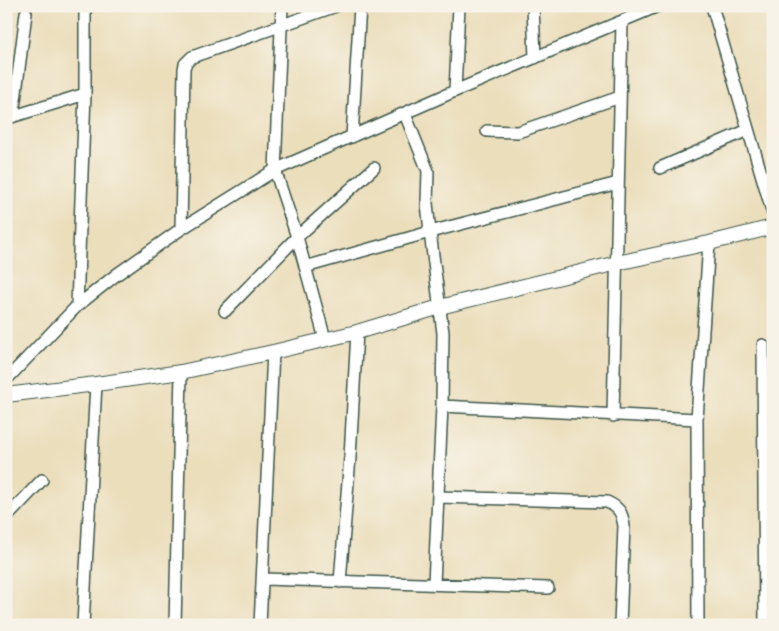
<svg xmlns="http://www.w3.org/2000/svg" width="779" height="631" viewBox="0 0 779 631" font-family="Itim,sans-serif">
	<style>
		.lines { fill: none; stroke-linecap: round; stroke-linejoin: round }
		.minor-casing { stroke: #3e5548; stroke-width: 14 }
		.tertiary-casing { stroke: #3e5548; stroke-width: 16 }
		.minor { stroke: #fff; stroke-width: 11 }
		.tertiary { stroke: #fff; stroke-width: 14 }
	</style>
	<rect width="100%" height="100%" fill="#f7f3e8"/>
	<filter id="ink" filterUnits="userSpaceOnUse"><feTurbulence type="fractalNoise" baseFrequency=".02" numOctaves="2"/><feDisplacementMap in="SourceGraphic" scale="10" xChannelSelector="R" yChannelSelector="G"/><feConvolveMatrix kernelMatrix="1 2 1 2 8 2 1 2 1" color-interpolation-filters="sRGB"/></filter>
	<filter id="wash" filterUnits="userSpaceOnUse"><feTurbulence type="fractalNoise" baseFrequency=".0096" numOctaves="4" result="noise"/><feDisplacementMap in="SourceGraphic" scale="20" xChannelSelector="R" yChannelSelector="G"/><feGaussianBlur stdDeviation="1.12" result="paint"/><feColorMatrix in="noise" values="0 0 0 0 0 0 0 0 0 0 0 0 0 0 0 0 0 1.4 0 .05"/><feComposite in="paint" operator="in"/></filter>
	<g filter="url(#wash)">
		<rect width="100%" height="100%" fill="#ebdebb"/>
	</g>
	<g filter="url(#ink)">
		<g class="lines">
			<!-- minor casing -->
			<g class="minor-casing">
				<path id="minor" d="M282,6L275,170L297,237L325,339
					M533,6L535,58
					M712,6L773,214
					M455,91L459,6
					M405,114L428,171L427,203L430,232L443,333L442,406L434,584
					M13,116L26,13
					M8,118L85,94
					M487,131L518,132L620,97
					M352,137L360,6
					M660,168L748,130
					M181,229L184,69L185,64L192,57L336,6
					M305,267L430,232L618,183
					M77,306L85,94V6
					M225,311L297,237L374,168
					M763,345L765,625
					M6,380L77,306L116,275L181,229L275,170L455,91L658,6
					M442,406L697,419
					M613,416L622,21
					M438,497L607,502C620,508 622,513 624,526L620,625
					M6,518L42,480
					M264,579L548,588
					M340,582L350,457L357,332
					M83,625L96,384
					M175,625L181,372
					M260,625L273,352
					M698,625L697,419L709,243"/>
			</g>
			<!-- tertiary casing -->
			<g class="tertiary-casing">
				<path id="tertiary" d="M6,395L96,384L181,372L273,352L357,332L440,307L617,263L709,243L773,227"/>
			</g>
			<!-- minor -->
			<use href="#minor" class="minor"/>
			<!-- tertiary -->
			<use href="#tertiary" class="tertiary"/>
		</g>
	</g>
	<!-- margin -->
	<rect width="779" height="631" fill="none" stroke="#f7f3e8" stroke-width="25"/>
</svg>
